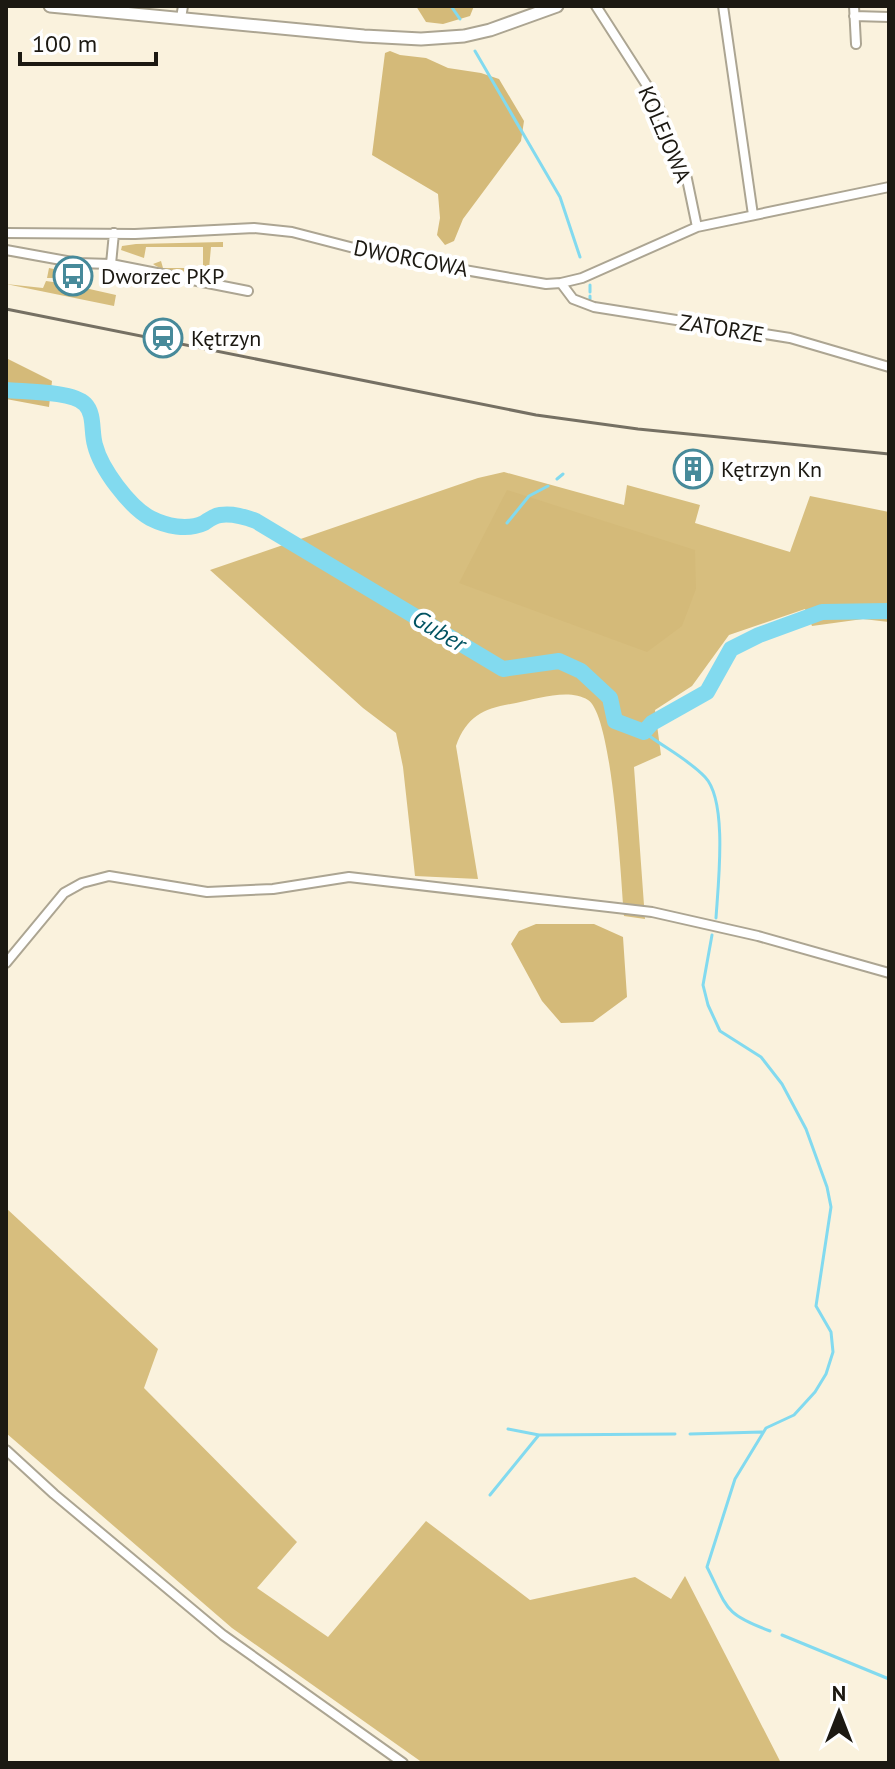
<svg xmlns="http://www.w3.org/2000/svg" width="895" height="1769" viewBox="0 0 895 1769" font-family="'PT Sans',sans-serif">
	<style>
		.green { fill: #d7be7e }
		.forest { fill: #d4ba79 }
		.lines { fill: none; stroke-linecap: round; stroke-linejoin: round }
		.stream { stroke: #82daef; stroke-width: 3 }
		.river { stroke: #82daef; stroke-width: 16 }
		.street-casing { stroke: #aca592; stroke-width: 12 }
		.secondary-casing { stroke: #aca592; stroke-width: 15 }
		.street { stroke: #fff; stroke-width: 8 }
		.secondary { stroke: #fff; stroke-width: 11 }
		.rail { stroke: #757063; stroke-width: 3 }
		.labels { text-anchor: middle; stroke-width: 8; stroke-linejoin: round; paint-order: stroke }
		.street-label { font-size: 22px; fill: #1c1912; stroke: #fff }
		.poi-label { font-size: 22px; fill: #1c1912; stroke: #fff; text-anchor: start }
		.water-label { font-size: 24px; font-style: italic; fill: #015362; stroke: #fff }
	</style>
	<rect width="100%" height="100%" fill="#faf2dd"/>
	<!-- green -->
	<path class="green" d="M223,242V247H211L209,269L204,273C187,272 167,274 153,264L161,261L163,268H203V247H146L144,258L121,250L122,246L136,244Z
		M49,268L69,272V277L76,279L78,273L89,274L90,285L85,284V288L116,295L114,306L6,284L43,288L46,281L60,283L61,278H47Z
		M504,472L624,505L627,485L700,505L695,523L790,552L810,496L889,512V622L863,619L812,626L805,609L729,635L692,686L655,710L661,755L634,767L645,919L624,916C621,881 613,716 588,700C569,688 537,699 516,703C485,708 467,715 456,746L478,879L415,876L403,767L396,733L363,708L210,570L478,478Z
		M6,1208L158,1349L144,1388L297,1542L257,1588L328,1637L426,1521L530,1600L635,1577L671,1599L685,1576L781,1763H423L232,1628L6,1433Z"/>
	<!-- forest -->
	<path class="forest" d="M416,6H474L470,16L443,24L426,22Z
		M390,51L400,55L426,58L448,68L481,73L499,79L524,121L521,141L463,219L454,241L445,245L437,235L440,218L438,194L372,155L385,53Z
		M6,358L52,381L49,407L6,399Z
		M507,490L695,550L696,589L682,626L647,652L459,583Z
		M536,924H594L623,937L627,997L593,1022L561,1023L542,1001L511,944L519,931Z"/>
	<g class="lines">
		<!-- stream -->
		<path class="stream" d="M451,6L460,19
			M475,51L560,197L580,257
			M590,292V285
			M590,296V299
			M557,479L563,474
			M507,523L529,496L548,486
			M644,732C663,747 688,759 705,777C728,801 718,885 716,918
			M712,935L703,985L708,1005L720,1031L761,1057L782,1084L806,1129L827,1187L831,1207L816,1306L831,1332L833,1352L826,1374L815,1392L794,1415L766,1428L735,1479L707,1567C728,1609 724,1614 770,1631
			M508,1429L539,1435L675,1434
			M690,1434L762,1432
			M490,1495L538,1436
			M782,1635L889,1679"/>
		<!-- river -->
		<path class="river" d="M6,390C24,392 72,391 85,404C95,414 91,432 95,445C101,469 129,506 150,518C166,526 187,531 204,523C210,519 213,516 220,515C233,513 245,517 256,521L503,669L559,661L581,671L610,698L615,721L644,732L652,723L707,692L731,649L759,635L822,612L889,611"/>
		<!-- street casing -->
		<g class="street-casing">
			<path id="street" d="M596,6L655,98L687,179L697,227
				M723,6L753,215
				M854,6L856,44
				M854,16L889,17
				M181,18L183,6
				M6,233L135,234L254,228L292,232L389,257L546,284L561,283L582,278L697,227L889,187
				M6,250L78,263L111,264L248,291
				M111,264L114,233
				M561,283L573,299L594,307L790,338L889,367
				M6,963L64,893L82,883L109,876L207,892L273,889L349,877L652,912L758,936L889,973
				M6,1450L54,1494L223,1635L403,1763"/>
		</g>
		<!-- secondary casing -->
		<g class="secondary-casing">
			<path id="secondary" d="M50,6L364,36L421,39L464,36L490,30L557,6"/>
		</g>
		<!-- street -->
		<use href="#street" class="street"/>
		<!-- secondary -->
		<use href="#secondary" class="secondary"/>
		<!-- rail -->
		<path class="rail" d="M6,309L536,415L638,429L889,454"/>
	</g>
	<!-- icons -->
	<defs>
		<g id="bus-ring" transform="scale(2)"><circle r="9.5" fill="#fff" stroke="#478a9a" stroke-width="1.5"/><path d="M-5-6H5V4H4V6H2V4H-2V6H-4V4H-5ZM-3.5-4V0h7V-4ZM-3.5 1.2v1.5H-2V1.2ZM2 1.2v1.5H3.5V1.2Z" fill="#478a9a"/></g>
		<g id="station-ring" transform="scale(2)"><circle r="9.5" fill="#fff" stroke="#478a9a" stroke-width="1.5"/><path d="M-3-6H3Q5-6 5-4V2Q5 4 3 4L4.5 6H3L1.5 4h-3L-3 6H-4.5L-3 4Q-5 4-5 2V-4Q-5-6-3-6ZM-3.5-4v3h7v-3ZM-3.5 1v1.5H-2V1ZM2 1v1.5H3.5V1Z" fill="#478a9a"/></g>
		<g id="building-ring" transform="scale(2)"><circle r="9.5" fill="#fff" stroke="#478a9a" stroke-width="1.5"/><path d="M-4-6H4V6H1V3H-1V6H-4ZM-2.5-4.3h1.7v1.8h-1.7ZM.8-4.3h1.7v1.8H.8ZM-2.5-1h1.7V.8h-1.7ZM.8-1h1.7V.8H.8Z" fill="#478a9a"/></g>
	</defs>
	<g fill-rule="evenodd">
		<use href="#bus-ring" x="73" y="276"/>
		<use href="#station-ring" x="163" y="338"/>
		<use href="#building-ring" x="693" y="469"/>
	</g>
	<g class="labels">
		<!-- street labels -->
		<g class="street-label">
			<text transform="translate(665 134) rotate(67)" y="8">KOLEJOWA</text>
			<text transform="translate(411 258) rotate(11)" y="8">DWORCOWA</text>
			<text transform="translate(722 328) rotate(9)" y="8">ZATORZE</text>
		</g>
		<!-- poi labels -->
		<g class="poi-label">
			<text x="101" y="284">Dworzec PKP</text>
			<text x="191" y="346">Kętrzyn</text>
			<text x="721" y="477">Kętrzyn Kn</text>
		</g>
		<!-- water labels -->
		<g class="water-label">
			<text transform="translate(439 631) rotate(31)" y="8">Guber</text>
		</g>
	</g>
	<!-- border -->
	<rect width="895" height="1769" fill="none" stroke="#1c1912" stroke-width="16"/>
	<!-- north arrow -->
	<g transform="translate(839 1713)" stroke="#ffffff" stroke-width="6" paint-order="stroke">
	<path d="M0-6L14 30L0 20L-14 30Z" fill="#1c1912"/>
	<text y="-12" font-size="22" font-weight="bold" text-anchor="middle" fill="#1c1912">N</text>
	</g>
	<!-- scale -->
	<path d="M20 52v12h136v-12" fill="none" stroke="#1c1912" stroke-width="4"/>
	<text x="32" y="52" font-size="24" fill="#1c1912" stroke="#ffffff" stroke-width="6" paint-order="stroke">100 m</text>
</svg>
